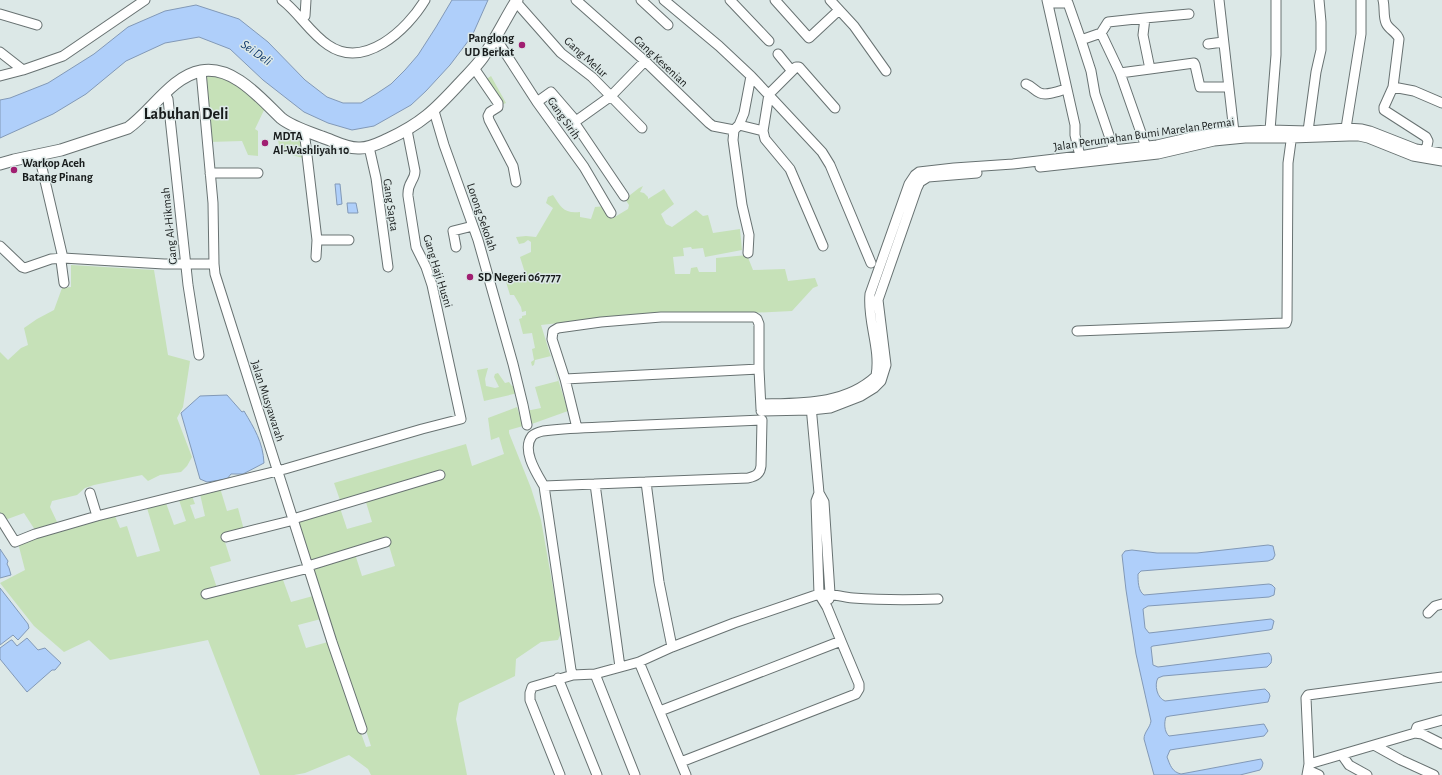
<svg xmlns="http://www.w3.org/2000/svg" width="1442" height="775" viewBox="0 0 1442 775" font-family="'Alegreya Sans',sans-serif">
	<style>
		.green { fill: #c6e1b8 }
		.water { fill: #afcffa; stroke: #8299b7 }
		.lines { fill: none; stroke-linecap: round; stroke-linejoin: round }
		.minor-casing { stroke: #687272; stroke-width: 11 }
		.tertiary-casing { stroke: #687272; stroke-width: 13 }
		.minor { stroke: #fff; stroke-width: 9 }
		.tertiary { stroke: #fff; stroke-width: 11 }
		.poi-dot { fill: #a01f71; stroke: #dce8e7; stroke-width: 1.5 }
		.labels { text-anchor: middle; stroke-width: 3; stroke-linejoin: round; paint-order: stroke }
		.poi-label { font-size: 12px; font-weight: bold; fill: #181c1c; stroke: #dce8e7; text-anchor: start }
		.street-label { font-size: 12px; fill: #181c1c; stroke: #dce8e7 }
		.water-label { font-size: 13px; font-style: italic; fill: #0f386b; stroke: #dce8e7 }
		.district-label { font-size: 16px; font-weight: bold; fill: #181c1c; stroke: #dce8e7 }
	</style>
	<rect width="100%" height="100%" fill="#dce8e7"/>
	<!-- green -->
	<path class="green" d="M204,75H215L233,81L265,108L255,129L258,131V156L248,155L242,141L209,142Z
		M491,76L506,103L501,105L485,80Z
		M277,133L302,139L303,158L280,152Z
		M643,186L640,192L644,193L648,197V199L664,189L674,204L661,214L666,224L672,227L696,210L703,216L708,215L713,233L740,229L742,250L705,257L703,248L692,249L691,247L683,248L684,256L673,257L675,274H690L691,268L697,267L699,272H716V258L747,255L753,270L785,269L788,281L815,278L818,286L813,288L792,311L577,321L541,325L568,411L529,425L526,411L541,408L535,387L558,381L551,356L535,360L534,365L532,366L531,362L534,360L532,349L535,348L532,333L523,334L519,319L522,318V316L526,315V311L522,312L521,307L514,295H510L506,282L526,276L520,257L531,252V242L528,240L524,243L519,244L516,237L526,236L536,237L553,208L546,203L548,197L553,195C561,207 564,214 580,212V217L591,219L595,207L606,206L613,218L628,209L629,205L625,199L639,188Z
		M71,265L154,270L168,355L190,361L183,407L177,418L192,457L187,466L181,472L160,475L148,481L142,475L94,485L85,488L77,495L52,501L50,507L58,524L35,530L24,513L5,520L0,514V352L8,360L21,348L28,345L24,328L37,319L54,310L62,288L71,287Z
		M488,368L485,379L486,386L495,388L499,387L494,377L495,374L498,373L505,383L509,382L512,386H516L518,393L484,401L477,370Z
		M517,407L523,426L509,430V433L531,488L541,520L561,633L558,640L541,642L516,659L515,676L459,703L456,719L467,775H371L368,769L349,755L305,773L294,775H260L208,640L110,660L89,640L64,652L34,626L0,583L25,570L18,543L115,516L120,528L127,526L137,557L160,551L147,508L166,503L174,525L186,521L179,500L192,496L195,504L190,505L195,519L205,516L200,494L220,488L227,511L238,508L244,530L223,536L231,561L210,567L217,588L282,577L291,602L313,596L321,619L298,625L306,648L328,642L366,747L371,746L313,567L355,554L362,576L395,566L387,539L312,562L298,520L340,508L347,529L372,522L365,499L341,503L334,483L466,444L472,466L504,454L499,437L491,440L488,418Z"/>
	<!-- water -->
	<path class="water" d="M452,0H488L472,36L450,65L426,91L411,105L374,126L352,130L328,123L304,112L263,80L230,49L199,37L165,43L126,61L86,94L53,114L0,138V100L10,98L48,83L94,54L128,27L165,11L196,5L239,19L268,42L305,80L327,97L343,103H361L376,94L391,84L405,70L418,55L436,27Z
		M335,184H340L342,204L337,205Z
		M347,203H356L358,213H348Z
		M227,395L242,412L244,411C254,428 263,442 264,463L243,474H231L227,479L207,482L200,479L181,413L200,396Z
		M1268,545L1273,546L1275,555L1273,559L1268,561L1141,571L1138,574C1138,581 1138,591 1144,595L1269,584L1272,585L1275,588L1274,595L1269,597L1148,606L1143,609L1145,628L1149,633L1271,619L1274,621L1272,629L1269,630L1153,646L1151,647L1153,665L1158,667L1269,653C1272,656 1272,659 1271,663L1267,667L1163,676L1158,678C1154,685 1157,698 1165,701L1265,689L1269,693L1270,696L1268,702L1170,716L1166,717C1164,722 1164,732 1169,736L1264,724L1268,731L1264,736L1176,749L1170,750L1167,757C1170,765 1172,772 1181,774L1261,759L1263,763L1262,767L1260,770L1240,775H1154L1144,739C1144,732 1150,728 1151,721L1136,654L1126,590L1122,555L1125,551L1132,550L1157,553H1197Z
		M0,549L8,561L7,564L9,568L11,575L0,578Z
		M0,588L28,624L29,628L18,640L13,635L0,645Z
		M27,638L38,650L45,648L61,663L55,670H52L27,692L0,659V648L11,640H12L17,646Z"/>
	<g class="lines">
		<!-- minor casing -->
		<g class="minor-casing">
			<path id="minor" d="M282,0C299,13 310,33 328,45C364,70 407,30 425,0
				M576,0L645,61L709,123L713,126L734,130
				M641,0L668,25
				M664,0L719,46L751,76L822,152L830,165L871,263
				M730,0L769,41
				M775,0L809,38L839,10
				M830,0L854,26L886,71
				M1047,0L1075,125V135L1080,156
				M1219,0L1234,132
				M1383,0C1385,7 1383,16 1386,23C1389,30 1397,32 1399,39L1393,87L1384,107V110L1426,137L1428,141L1426,151
				M516,2L561,53L592,77L642,128
				M1048,3H1068L1081,40L1101,33L1108,22L1145,18
				M0,14L37,25
				M1189,14L1145,18L1143,35L1150,69L1194,63L1195,65L1200,87H1228
				M302,19L305,16L306,0
				M1101,33L1120,73L1150,69
				M495,37L537,102L584,167L611,213
				M1081,40L1091,71L1095,94L1114,150
				M1208,44L1223,42
				M0,52L23,70
				M778,54L791,70
				M474,68L498,103V107L490,112L488,116L489,120L513,166L516,182
				M201,71L213,203L214,264L215,274L332,642L362,729
				M1120,73L1146,147
				M0,76L23,70L63,56L145,0
				M1026,84C1032,86 1035,91 1040,93C1047,96 1059,91 1066,89
				M1393,87L1414,91L1442,103
				M165,94L168,99L188,285L199,355
				M537,102L551,92L576,121L611,96L645,61
				M434,111L444,145L478,240L513,364L523,405L527,425
				M576,121V125L624,196
				M739,125L763,131
				M1346,128L1361,34V0
				M304,130L317,240L316,257
				M1270,130L1276,55V0
				M1308,131L1316,72L1321,50V22L1319,0
				M369,147L376,178L388,267
				M39,155L63,258L61,261L64,283
				M1040,167L1158,154L1214,141L1245,138H1291L1349,136H1359L1368,138L1413,156L1442,161
				M210,173H258
				M317,240H349
				M0,246L22,267L25,268L51,259L63,258L164,264H214
				M823,246L790,169L765,139L763,131L769,94L796,67H799L835,108
				M456,247L453,231L473,226
				M748,253L749,235L742,205L733,140L734,130L739,125L744,113L751,76
				M1077,331L1286,323L1287,320L1288,163L1292,134
				M565,379L759,369L761,409
				M761,404C801,403 845,405 876,376C881,348 867,321 870,294L909,184L915,175L919,172L954,168L1013,164L1080,156L1114,150L1157,145L1196,136L1215,133L1270,130L1308,131L1346,128L1362,129L1370,131L1416,149L1442,153
				M761,411L811,410L830,408L861,396L874,388L881,381L886,365L878,300L917,188L920,182L928,177L977,173
				M577,428L565,379L552,339L553,331L558,328L601,322L661,317H754L757,319L759,324V369
				M646,482L659,582L672,647
				M595,484L620,667
				M544,486L748,478C756,476 760,474 761,466L762,420C715,422 668,424 622,426C596,428 569,427 543,431C539,432 535,433 532,436C521,450 537,474 544,486L571,670L573,675L595,674L639,662L672,647L734,623L819,594C833,593 840,597 853,598C881,600 909,600 938,599
				M90,493L97,516
				M819,493L824,502L830,593L829,599
				M0,518L15,542L35,534L97,516L285,469L422,429L461,419L432,285L426,267L416,247L408,196C407,182 415,181 415,171L407,130
				M293,519L440,475
				M226,537L294,520
				M308,566L386,542
				M206,594L309,568
				M1428,613L1435,606L1442,604
				M639,662L686,775
				M595,674L635,775
				M558,678L597,775
				M660,711L841,641L827,607L819,594L816,501L819,493L811,406
				M1415,733L1417,727L1442,720
				M1374,745L1401,760L1434,775
				M1342,755L1349,765L1367,775
				M681,762L856,694L859,689V684L841,641
				M1309,764L1415,733L1422,734L1442,744
				M1308,770L1319,775
				M560,775L530,700V693L532,687L573,675
				M1307,775L1309,764L1306,698L1308,695L1442,677"/>
		</g>
		<!-- tertiary casing -->
		<g class="tertiary-casing">
			<path id="tertiary" d="M0,164L14,160L61,150L128,128C151,112 172,76 201,71C233,65 260,98 281,118C292,127 309,132 322,137C334,141 347,149 360,148C370,148 379,143 388,139C421,124 435,110 459,84C467,75 476,67 483,57C496,39 505,19 517,0"/>
		</g>
		<!-- minor -->
		<use href="#minor" class="minor"/>
		<!-- tertiary -->
		<use href="#tertiary" class="tertiary"/>
	</g>
	<!-- markers -->
	<g class="poi-dot">
		<circle cx="522" cy="45" r="4"/>
		<circle cx="265" cy="143" r="4"/>
		<circle cx="14" cy="170" r="4"/>
		<circle cx="470" cy="277" r="4"/>
	</g>
	<g class="labels">
		<!-- poi labels -->
		<g class="poi-label">
			<text x="514" y="42" text-anchor="end">Panglong<tspan x="514" dy="14">UD Berkat</tspan></text>
			<text x="273" y="140">MDTA<tspan x="273" dy="14">Al-Washliyah 10</tspan></text>
			<text x="22" y="167">Warkop Aceh<tspan x="22" dy="14">Batang Pinang</tspan></text>
			<text x="478" y="281">SD Negeri 067777</text>
		</g>
		<!-- street labels -->
		<g class="street-label">
			<text transform="translate(586 57) rotate(42)" y="4">Gang Melur</text>
			<text transform="translate(661 61) rotate(43)" y="4">Gang Kesenian</text>
			<text transform="translate(564 118) rotate(55)" y="4">Gang Sirih</text>
			<text transform="translate(1144 134) rotate(-8)" y="4">Jalan Perumahan Bumi Marelan Permai</text>
			<text transform="translate(391 205) rotate(82)" y="4">Gang Sapta</text>
			<text transform="translate(482 217) rotate(71)" y="4">Lorong Sekolah</text>
			<text transform="translate(169 226) rotate(-96)" y="4">Gang Al-Hikmah</text>
			<text transform="translate(438 271) rotate(73)" y="4">Gang Haji Husni</text>
			<text transform="translate(268 401) rotate(72)" y="4">Jalan Musyawarah</text>
		</g>
		<!-- water labels -->
		<g class="water-label">
			<text transform="translate(257 52) rotate(35)" y="5">Sei Deli</text>
		</g>
		<!-- district labels -->
		<g class="district-label">
			<text x="186" y="119">Labuhan Deli</text>
		</g>
	</g>
</svg>
